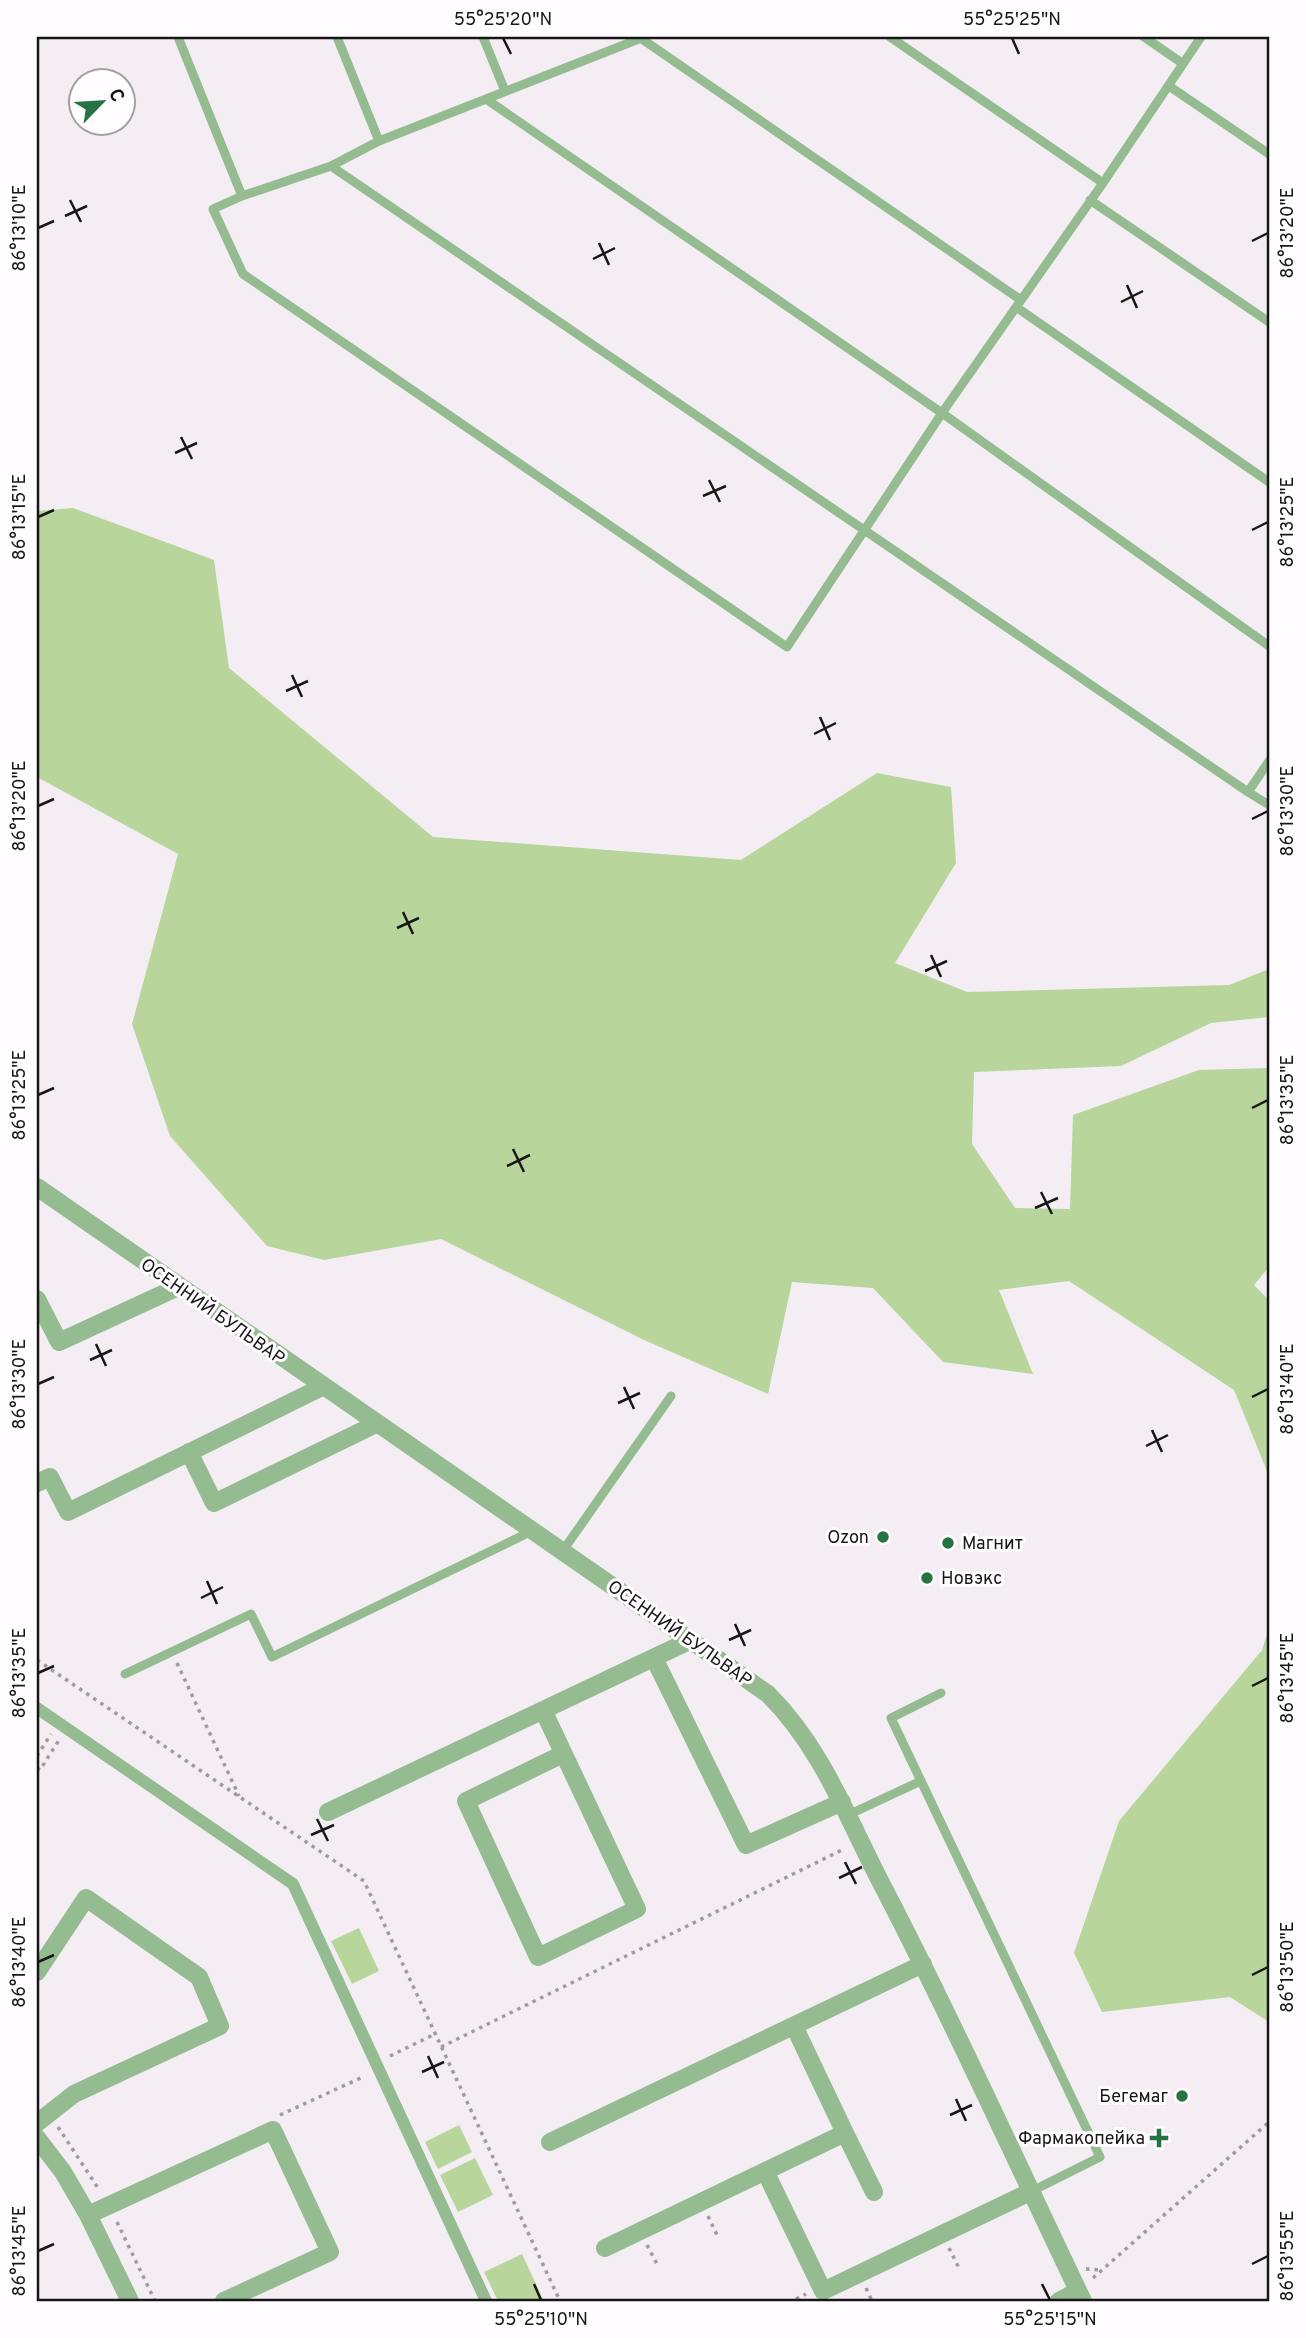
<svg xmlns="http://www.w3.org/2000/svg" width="1306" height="2338" viewBox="0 0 1306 2338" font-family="Overpass,sans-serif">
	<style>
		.green { fill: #b8d59b }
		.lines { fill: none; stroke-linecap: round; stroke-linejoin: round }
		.path { stroke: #a09ba0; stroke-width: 3.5; stroke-dasharray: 3.5 5; stroke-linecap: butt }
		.service { stroke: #95bb90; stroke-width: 9 }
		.pedestrian { stroke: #95bb90; stroke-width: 12 }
		.minor { stroke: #95bb90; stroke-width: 18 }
		.ticks { fill: none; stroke: #181618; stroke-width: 2.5 }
		.poi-dot { fill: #267443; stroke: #fffdff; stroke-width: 2.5 }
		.labels { text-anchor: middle; stroke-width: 6; stroke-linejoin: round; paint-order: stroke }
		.street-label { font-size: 18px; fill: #181618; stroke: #fffdff }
		.poi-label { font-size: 18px; fill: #181618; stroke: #fffdff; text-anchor: end }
		.neatline { fill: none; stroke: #181618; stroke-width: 2.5 }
		.ticks-label { font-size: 18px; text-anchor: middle; fill: #181618 }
	</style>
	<rect width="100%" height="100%" fill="#f4eef4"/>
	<!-- green -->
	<path class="green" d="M73,508L214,560L229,668L433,837L741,860L877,773L951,787L956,863L895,963L967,992L1229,985L1269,969V1017L1211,1023L1121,1066L974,1072L972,1144L1015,1208L1070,1209L1073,1115L1199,1070L1269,1068V1267L1254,1285L1269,1300V1476L1234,1390L1069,1281L999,1290L1033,1374L943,1362L873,1288L792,1282L768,1394L644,1340L441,1239L324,1260L267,1246L170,1136L132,1024L178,854L37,777V511Z
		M1269,1628V2022L1230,1997L1102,2012L1074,1953L1119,1821L1262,1650Z
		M359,1928L379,1971L352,1984L331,1941Z
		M459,2125L472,2152L438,2169L425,2142Z
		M475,2158L493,2195L458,2212L440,2175Z
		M522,2254L544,2301H498L484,2272Z"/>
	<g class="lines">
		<!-- path -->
		<path class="path" d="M37,1660L364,1881L560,2301
			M177,1663L239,1796
			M37,1756L51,1734
			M37,1768L40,1770L59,1740
			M441,2047L844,1849
			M390,2056L435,2034
			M280,2115L365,2076
			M58,2127L100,2191
			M708,2216L717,2235
			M117,2222L155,2301
			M647,2245L657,2264
			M949,2248L960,2270
			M1086,2269L1102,2270
			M1093,2278L1269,2122
			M866,2288L872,2301
			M796,2299L806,2294"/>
		<!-- service -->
		<path class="service" d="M178,37L242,196
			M337,37L379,141
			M483,37L505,91
			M639,37L1021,300
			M644,37L379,141L331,166L1248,792
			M890,37L1103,183
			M1144,37L1182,63
			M1169,86L1269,154
			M486,99L942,413L1269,646
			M331,166L242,196L213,209L243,274L787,647L942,413L1103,183L1201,37
			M1090,200L1269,322
			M1016,307L1269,482
			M1269,761L1248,792L1269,805
			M562,1552L671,1396
			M125,1674L251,1614L272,1657L532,1531
			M921,1781L891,1718L941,1693
			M848,1815L921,1781L1100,2157L1032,2191"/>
		<!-- pedestrian -->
		<path class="pedestrian" d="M37,1708L293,1884L486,2301"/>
		<!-- minor -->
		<path class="minor" d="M37,1187L768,1694C820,1746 844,1810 877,1875C950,2015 1015,2159 1083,2301
			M37,1299L59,1342L178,1287
			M189,1452L214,1503L376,1424
			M37,1483L50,1477L68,1512L322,1387
			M654,1658L746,1845L842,1802
			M543,1710L637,1909L538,1957L466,1801L563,1754
			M328,1812L691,1640
			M37,1972L86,1898L199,1977L220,2026L74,2094L37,2123
			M845,2133L874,2192
			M37,2138L63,2172L88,2215L130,2301
			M550,2142L923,1964
			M765,2171L823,2291L1032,2191
			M88,2215L273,2130L330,2252L224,2301
			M605,2248L845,2133L794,2026
			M1059,2301L1078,2291"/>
	</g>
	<!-- ticks -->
	<path class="ticks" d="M503,38L511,54M1012,38L1019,54M70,200L81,222M65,216L87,206M38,228L54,221M1252,241L1268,233M599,243L609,265M593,259L615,248M1127,285L1137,308M1121,302L1143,291M181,437L192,459M175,453L197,443M709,480L720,502M703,496L726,486M38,517L54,510M1252,530L1268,522M292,675L302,697M286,691L308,681M820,717L830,740M814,734L836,723M38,806L54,799M1252,819L1268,811M403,912L413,934M397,928L419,918M931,955L941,977M925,971L947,961M38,1095L54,1088M1252,1108L1268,1100M513,1149L524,1172M507,1166L530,1155M1041,1192L1052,1214M1035,1208L1058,1198M96,1344L106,1366M90,1360L112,1350M38,1384L54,1377M624,1387L634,1409M1252,1397L1268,1389M618,1403L640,1393M1152,1430L1162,1452M1146,1446L1168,1435M207,1581L217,1604M201,1598L223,1587M735,1624L745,1646M729,1640L751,1630M38,1673L54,1666M1252,1686L1268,1678M317,1819L328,1841M311,1835L334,1825M845,1862L856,1884M839,1878L862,1867M38,1962L54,1955M1252,1975L1268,1967M428,2056L438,2078M422,2072L444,2062M956,2099L966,2121M950,2115L972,2105M38,2251L54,2244M1252,2264L1268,2256M534,2284L541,2300M1042,2284L1050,2300"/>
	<!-- markers -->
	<g class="poi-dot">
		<circle cx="883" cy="1537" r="7"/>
		<circle cx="948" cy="1543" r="7"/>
		<circle cx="927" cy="1578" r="7"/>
		<circle cx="1182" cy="2096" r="7"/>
		<path d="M1155.5 2127.5h7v7h7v7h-7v7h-7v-7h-7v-7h7z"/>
	</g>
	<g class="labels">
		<!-- street labels -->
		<g class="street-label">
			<text transform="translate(213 1311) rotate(35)" y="6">ОСЕННИЙ БУЛЬВАР</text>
			<text transform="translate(680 1633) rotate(35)" y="6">ОСЕННИЙ БУЛЬВАР</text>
		</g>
		<!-- poi labels -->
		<g class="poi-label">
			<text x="869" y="1543">Ozon</text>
			<text x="962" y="1549" text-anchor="start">Магнит</text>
			<text x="941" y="1584" text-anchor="start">Новэкс</text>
			<text x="1168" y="2102">Бегемаг</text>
			<text x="1145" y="2144">Фармакопейка</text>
		</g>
	</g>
	<!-- border -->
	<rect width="1306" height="2338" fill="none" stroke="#fffdff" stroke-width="77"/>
	<!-- north arrow -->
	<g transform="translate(102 102) rotate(65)"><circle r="33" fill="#fffdff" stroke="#a3a1a3" stroke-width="2"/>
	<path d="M0-5L12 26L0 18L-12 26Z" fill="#267443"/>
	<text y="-10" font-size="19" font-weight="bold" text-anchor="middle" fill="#181618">С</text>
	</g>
	<rect x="38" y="38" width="1230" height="2262" class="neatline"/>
	<g class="ticks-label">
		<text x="503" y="25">55°25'20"N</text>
		<text x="1012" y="25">55°25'25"N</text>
		<text transform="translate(19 228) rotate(-90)" y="6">86°13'10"E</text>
		<text transform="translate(1287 233) rotate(-90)" y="6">86°13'20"E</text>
		<text transform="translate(19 517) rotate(-90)" y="6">86°13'15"E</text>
		<text transform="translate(1287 522) rotate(-90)" y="6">86°13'25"E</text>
		<text transform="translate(19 806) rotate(-90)" y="6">86°13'20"E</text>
		<text transform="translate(1287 811) rotate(-90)" y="6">86°13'30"E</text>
		<text transform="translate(19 1095) rotate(-90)" y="6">86°13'25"E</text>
		<text transform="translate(1287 1100) rotate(-90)" y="6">86°13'35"E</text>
		<text transform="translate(19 1384) rotate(-90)" y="6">86°13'30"E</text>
		<text transform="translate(1287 1389) rotate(-90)" y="6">86°13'40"E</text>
		<text transform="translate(19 1673) rotate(-90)" y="6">86°13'35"E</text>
		<text transform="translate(1287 1678) rotate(-90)" y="6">86°13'45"E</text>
		<text transform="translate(19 1962) rotate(-90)" y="6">86°13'40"E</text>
		<text transform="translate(1287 1967) rotate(-90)" y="6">86°13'50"E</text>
		<text transform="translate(19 2251) rotate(-90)" y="6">86°13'45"E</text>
		<text transform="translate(1287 2256) rotate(-90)" y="6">86°13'55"E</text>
		<text x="541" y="2325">55°25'10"N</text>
		<text x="1050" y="2325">55°25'15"N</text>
	</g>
</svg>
